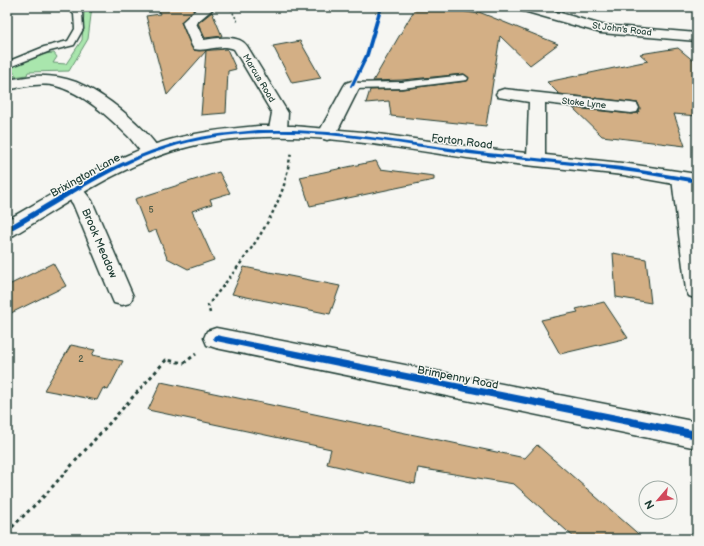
<svg xmlns="http://www.w3.org/2000/svg" width="704" height="546" viewBox="0 0 704 546" font-family="'Balsamiq Sans',sans-serif">
	<style>
		.green { fill: #a9e6ad; stroke: #649270 }
		.building { fill: #d3af85; stroke: #1f3d34 }
		.lines { fill: none; stroke-linecap: round; stroke-linejoin: round }
		.service-casing { stroke: #1f3d34; stroke-width: 3 }
		.minor-casing { stroke: #1f3d34; stroke-width: 3 }
		.tertiary-casing { stroke: #1f3d34; stroke-width: 3 }
		.path-far2 { stroke: #1f3d34; stroke-width: 1.5; stroke-dasharray: 2 2; stroke-linecap: butt }
		.path-far1 { stroke: #1f3d34; stroke-width: 2.5; stroke-dasharray: 3 3; stroke-linecap: butt }
		.path { stroke: #1f3d34; stroke-width: 3; stroke-dasharray: 3.5 3.5; stroke-linecap: butt }
		.service { fill: #f6f6f2; fill-rule: evenodd }
		.minor { fill: #f6f6f2; fill-rule: evenodd }
		.tertiary { fill: #f6f6f2; fill-rule: evenodd }
		.cycleway-casing { stroke: #f6f6f2; stroke-width: 2 }
		.cycleway { fill: #0057b8; fill-rule: evenodd }
		.labels { text-anchor: middle; stroke-width: 3; stroke-linejoin: round; paint-order: stroke }
		.far-street-label { font-size: 9px; fill: #1f3d34; stroke: #f6f6f2 }
		.number-label { font-size: 9px; fill: #4c5a48 }
		.street-label { font-size: 11px; fill: #1f3d34; stroke: #f6f6f2 }
	</style>
	<rect width="100%" height="100%" fill="#f6f6f2"/>
	<filter id="ink" filterUnits="userSpaceOnUse"><feTurbulence type="fractalNoise" baseFrequency=".025" numOctaves="2"/><feDisplacementMap in="SourceGraphic" scale="8" xChannelSelector="R" yChannelSelector="G"/><feConvolveMatrix kernelMatrix="1 2 1 2 8 2 1 2 1" color-interpolation-filters="sRGB"/></filter>
	<g filter="url(#ink)">
		<!-- green -->
		<path class="green" d="M82,7H92L88,39L69,71L28,72L27,75L7,78L16,75L9,67L44,54L54,53L57,57L53,63L66,64L82,40L84,13Z"/>
		<!-- building -->
		<path class="building" d="M158,7H197L181,22L193,50L199,51L227,49L236,69L228,71L226,113L201,115L206,51L167,95L146,16L160,14Z
			M416,7H439L478,14L474,10L558,44L530,65L500,36L486,126L391,116L389,101L366,103L370,90L402,89L467,81L469,79L464,74L402,80L373,81Z
			M212,12L222,36L205,38L198,23Z
			M300,41L321,78L292,83L273,46Z
			M678,48L695,62V75H697V116L674,114L685,146L602,136L573,108L631,114L638,113L640,109L638,103L559,94L547,82L648,61L640,54Z
			M376,161L380,169L434,176V180L310,206L300,177Z
			M219,172L230,193L210,199L212,204L192,211L214,260L188,269L167,258L156,230L148,233L135,199Z
			M613,253L646,259L651,303L616,297Z
			M53,263L66,286L7,315V286Z
			M244,267L340,286L330,314L232,294Z
			M604,302L628,338L560,354L541,320L578,312L576,309Z
			M71,345L95,350L92,355L123,361L108,390L103,388L97,400L44,390Z
			M161,382L525,458L537,445L644,539H576L514,484L418,468L415,484L327,464L331,449L148,410Z"/>
		<g class="lines">
			<!-- service casing -->
			<g class="service-casing">
				<path id="service" d="M66,7H75L82,13L83,29L74,45L50,51L7,68V62L44,47L68,41L75,29L74,14Z
					M464,75L468,78L467,80L402,88L352,89L348,86L352,83L402,82Z"/>
			</g>
			<!-- minor casing -->
			<g class="minor-casing">
				<path id="minor" d="M199,7H215L196,23L204,40C216,38 239,34 247,46L288,113L287,129L284,133L278,134L272,133L269,129L272,113L234,49C221,43 207,52 194,49L192,46L182,22Z
					M33,76C48,75 62,77 76,82C105,94 144,125 161,152L158,156C154,157 151,159 147,156C140,153 134,142 128,136C109,117 83,93 56,86C40,82 22,87 7,90V80Z
					M352,81L358,83L360,86L336,134L333,138L327,140L321,138L318,134L344,86L346,83Z
					M504,89L631,103L637,104L639,108L637,112L631,113L545,103V159L543,163L536,165L529,163L527,159L529,102L498,97L496,94L498,91Z
					M682,173L689,174L692,179L697,215V299L689,296L686,290L672,179L675,174Z
					M74,185L81,187L92,201L133,296L130,303L122,305L114,303L111,296L73,204L64,192L67,187Z
					M216,328L697,422V448L216,348L207,345L204,338L207,331Z"/>
			</g>
			<!-- tertiary casing -->
			<g class="tertiary-casing">
				<path id="tertiary" d="M518,7H540L602,25L697,33V41L601,33L520,10Z
					M258,126H293L363,132L488,149L622,163L697,174V188C672,184 648,179 623,175C571,169 519,165 467,158C376,145 280,124 188,147C125,162 69,202 14,235L7,238V220C55,193 103,162 156,144C189,133 224,129 258,126Z"/>
			</g>
			<!-- path-far2 -->
			<path class="path-far2" d="M231,9L238,22"/>
			<!-- path-far1 -->
			<path class="path-far1" d="M210,313L208,305C237,268 269,231 284,185C287,175 289,163 291,152"/>
			<!-- path -->
			<path class="path" d="M7,532L45,495L166,360L184,363L196,354"/>
			<!-- service -->
			<use href="#service" class="service"/>
			<!-- minor -->
			<use href="#minor" class="minor"/>
			<!-- tertiary -->
			<use href="#tertiary" class="tertiary"/>
			<!-- cycleway casing -->
			<g class="cycleway-casing">
				<path id="cycleway" d="M379,7H383L369,55L354,86L350,87V86L365,55Z
					M258,130H293L328,132L363,136L488,153L622,167L697,179V183C672,179 647,174 622,171C571,164 520,160 469,154C369,140 265,117 166,149C126,161 89,184 54,205C38,214 23,225 7,232V227C57,198 106,165 162,147C193,136 225,133 258,130Z
					M216,335L697,431V439L216,341L214,340L213,338L214,336Z"/>
			</g>
			<!-- cycleway -->
			<use href="#cycleway" class="cycleway"/>
		</g>
	</g>
	<g class="labels">
		<!-- far-street labels -->
		<g class="far-street-label">
			<text transform="translate(622 29) rotate(7)" y="3">St John's Road</text>
			<text transform="translate(259 78) rotate(59)" y="3">Marcus Road</text>
			<text transform="translate(584 103) rotate(6)" y="3">Stoke Lyne</text>
		</g>
		<!-- number labels -->
		<g class="number-label">
			<text x="151" y="213">5</text>
			<text x="81" y="362">2</text>
		</g>
		<!-- street labels -->
		<g class="street-label">
			<text transform="translate(462 141) rotate(7)" y="4">Forton Road</text>
			<text transform="translate(85 175) rotate(-29)" y="4">Brixington Lane</text>
			<text transform="translate(100 243) rotate(67)" y="4">Brook Meadow</text>
			<text transform="translate(458 377) rotate(11)" y="4">Brimpenny Road</text>
		</g>
	</g>
	<!-- margin -->
	<rect width="704" height="546" fill="none" stroke="#f6f6f2" stroke-width="24"/>
	<rect x="12" y="12" width="680" height="522" fill="none" stroke="#1f3d34" stroke-width="1.5" filter="url(#ink)"/>
	<!-- north arrow -->
	<g transform="translate(658 500) rotate(242)"><circle r="19" fill="#f6f6f2" stroke="#a0aca6"/>
	<path d="M0-3L7 15L0 10L-7 15Z" fill="#d1495b"/>
	<text y="-6" font-size="11" font-weight="bold" text-anchor="middle" fill="#1f3d34">N</text>
	</g>
</svg>
